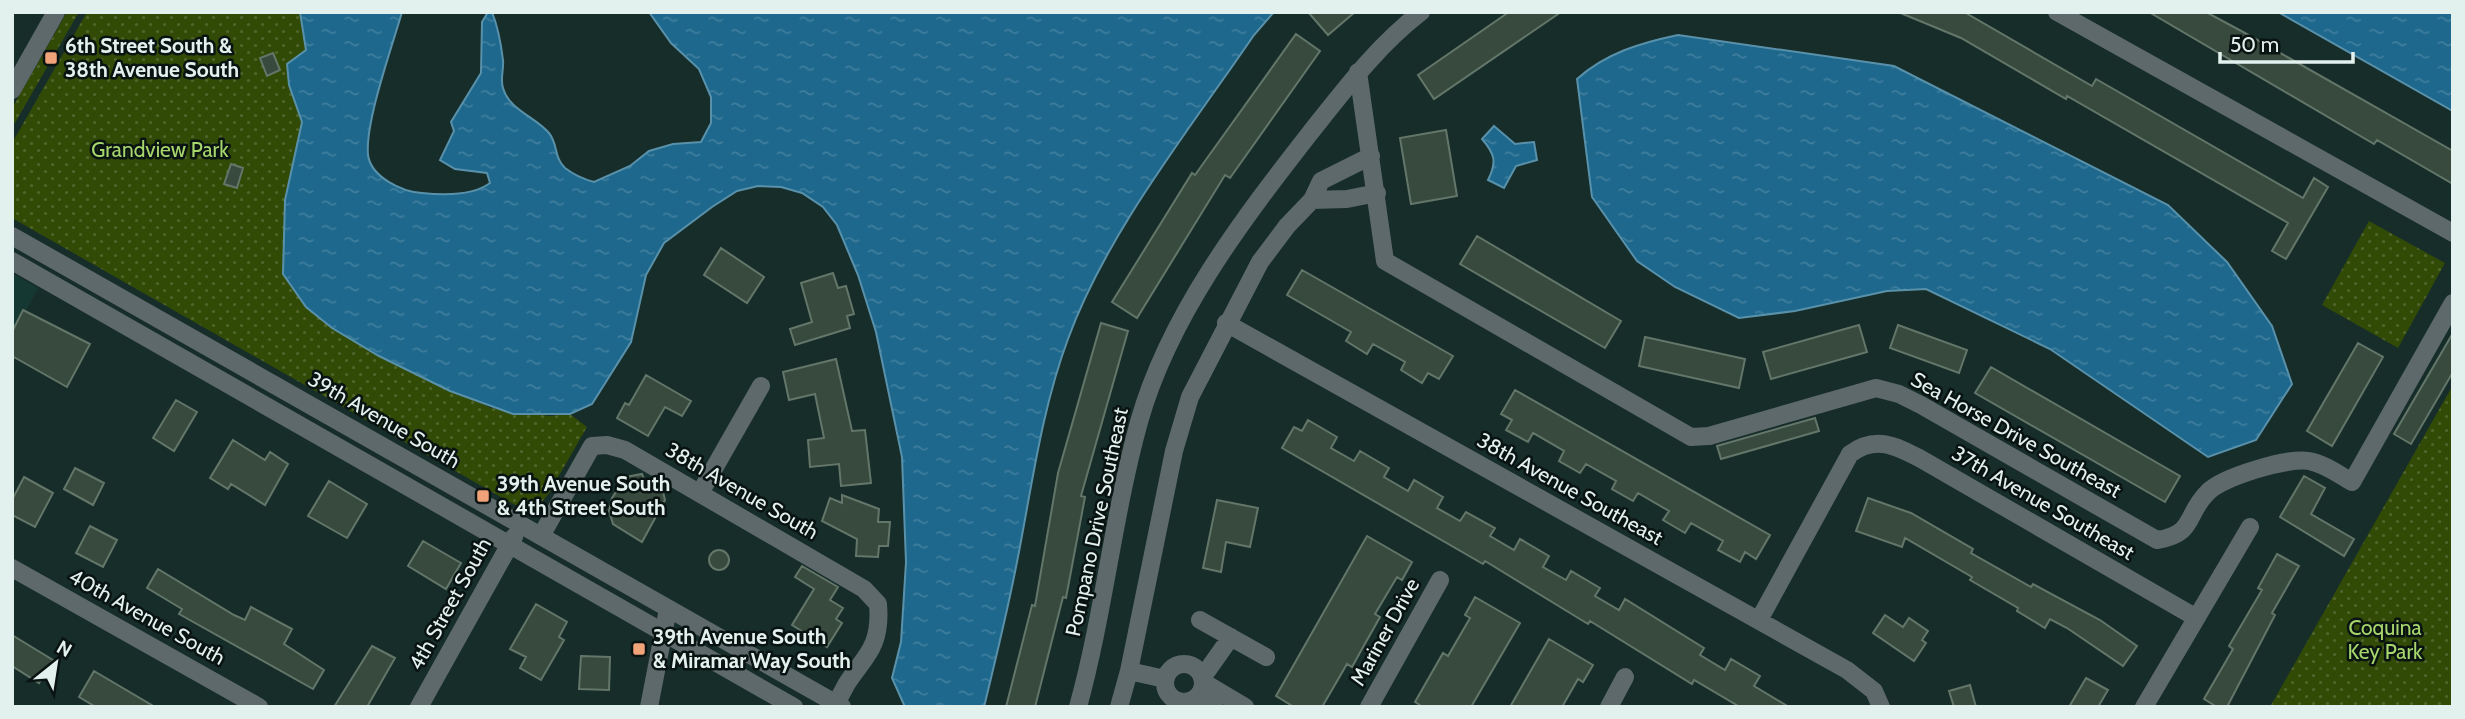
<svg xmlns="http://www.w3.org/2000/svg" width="2465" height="719" viewBox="0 0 2465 719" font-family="Cabin,sans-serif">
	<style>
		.built { fill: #163832 }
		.park { fill: url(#park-dots) }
		.water { fill: url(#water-ripples); stroke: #5991aa; stroke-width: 2 }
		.building { fill: #384a3e; stroke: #637669; stroke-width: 2 }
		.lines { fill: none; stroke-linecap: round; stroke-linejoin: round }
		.minor { stroke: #5e696b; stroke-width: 18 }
		.tertiary { stroke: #5e696b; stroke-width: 18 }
		.poi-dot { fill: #f0a279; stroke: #091312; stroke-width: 2.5 }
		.labels { text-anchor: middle; stroke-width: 5; stroke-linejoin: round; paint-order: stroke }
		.poi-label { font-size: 21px; font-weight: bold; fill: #e3f1ee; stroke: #091312; text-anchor: start }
		.park-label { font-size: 21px; fill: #a7d66c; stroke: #091312 }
		.street-label { font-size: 21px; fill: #e3f1ee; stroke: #091312 }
	</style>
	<defs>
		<pattern id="park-dots" width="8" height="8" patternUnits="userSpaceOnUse" patternTransform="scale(1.75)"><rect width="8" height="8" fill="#314a06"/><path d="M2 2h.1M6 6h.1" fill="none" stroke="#4f652b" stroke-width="1.8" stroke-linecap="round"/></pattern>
		<pattern id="water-ripples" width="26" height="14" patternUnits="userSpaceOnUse" patternTransform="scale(1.75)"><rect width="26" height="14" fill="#1e688d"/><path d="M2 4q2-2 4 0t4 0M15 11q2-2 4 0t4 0" fill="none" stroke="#3f7e9d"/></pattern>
	</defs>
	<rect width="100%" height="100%" fill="#162d29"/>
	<!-- built -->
	<path class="built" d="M12,273L38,288L12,337Z"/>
	<!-- park -->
	<path class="park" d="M67,12H79L12,128V108Z
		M87,12H300L307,50L289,85L302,122L285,200L283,273L305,307L379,356L491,408L549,416L570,414L587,427L549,493L533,513L515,505L12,218V143Z
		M2369,221L2445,263L2398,348L2322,305Z
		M2453,385V707H2270Z"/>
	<!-- water -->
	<path class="water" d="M300,12H402C392,47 365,122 368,155C371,177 402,192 422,193C442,195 473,196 490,183L487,173L455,169L440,160L454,131L451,122L481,73L482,22L488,12H492C498,27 501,44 503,60C504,69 500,79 503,88C509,110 536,117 549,133C558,144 554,158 565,168C574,175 583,179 594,182L630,166L649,151L673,144L701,142L711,123V97L699,69L671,43L649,12H1274L1254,35C1190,129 1107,232 1068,339C1040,414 1031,494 1015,572C1006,617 995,662 984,707H905L892,678L901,642L906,562L902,457L876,332L858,275L837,225L823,207L802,193L781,187L758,186L737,191L712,207L664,243L646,275L631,342L592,404L570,414H513L450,391L379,356L332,328L306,307L283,274L285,200L302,122L289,85L287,64L306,50Z
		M2278,12H2453V110H2451Z
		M1678,35L1894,66L2168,205L2227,262L2272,326L2292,384L2256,440L2208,457L2050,349L1926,289L1887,291L1795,311L1739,318L1675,287L1637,261L1592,197L1577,79C1606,53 1640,43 1678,35Z
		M1494,126L1515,144L1534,142L1537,160L1516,166L1504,188L1488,180C1497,162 1495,154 1482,139Z"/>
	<!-- building -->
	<path class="building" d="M1308,12H1355L1328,35Z
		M1509,12H1561L1434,99L1418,75Z
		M1898,12H1964L2092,86L2096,79L2303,198L2314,178L2328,187L2286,259L2272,251L2288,223L2067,96L2066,99L1961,38Z
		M2149,12H2206L2245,33L2453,151V184L2377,140L2374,144Z
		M1296,34L1320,51L1230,178L1225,175L1137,318L1112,302L1192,173L1195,175Z
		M273,53L280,70L267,76L260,58Z
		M1446,130L1457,196L1411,204L1400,138Z
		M231,164L243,168L237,188L224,184Z
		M1477,236L1621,321L1605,348L1460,264Z
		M721,248L764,277L747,303L704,275Z
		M1302,270L1453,356L1439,379L1428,373L1422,383L1401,370L1405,362L1373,344L1367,354L1346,341L1351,332L1287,295Z
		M833,273L838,288L846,286L854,314L847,316L850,328L795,345L790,329L812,322L801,283Z
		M23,310L90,344L67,387L12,356V332Z
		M1101,323L1128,331L1081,496L1085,497L1066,598L1063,597L1035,707H1006L1032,605L1035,606L1058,473Z
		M1859,325L1867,352L1771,379L1763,352Z
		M1898,325L1967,350L1959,373L1890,348Z
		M2453,333V372L2411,444L2394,434Z
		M1645,337L1745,359L1739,388L1639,366Z
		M2358,343L2383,357L2332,446L2307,431Z
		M836,359L852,431L865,430L871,483L841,486L839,464L810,467L808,440L824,438L815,394L789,400L783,372Z
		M1991,367L2180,476L2165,502L1975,393Z
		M646,375L691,401L682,416L665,407L648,436L617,418L625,403L629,405Z
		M1515,390L1770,535L1756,559L1745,552L1740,562L1718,550L1723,541L1691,523L1685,533L1663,520L1669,511L1638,493L1633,501L1612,489L1616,481L1586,464L1580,473L1559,461L1564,451L1533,433L1528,442L1506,430L1512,420L1501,414Z
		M176,400L197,412L174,451L153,438Z
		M1815,418L1819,431L1721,459L1717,446Z
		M1308,420L1337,437L1331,448L1354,461L1360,451L1389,468L1384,477L1408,491L1414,480L1443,497L1437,508L1460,521L1466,512L1495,528L1490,536L1514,550L1520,539L1549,556L1543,567L1566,580L1571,571L1600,588L1595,596L1619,610L1625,599L1704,648L1700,655L1725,670L1731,659L1760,676L1754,686L1789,707H1740L1694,680L1692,684L1590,621L1588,624L1485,561L1483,564L1282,448L1294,427L1302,431Z
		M233,440L265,460L270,452L288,464L265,505L231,484L228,489L210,478Z
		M75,468L104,483L93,505L64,489Z
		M642,474L647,487L661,484L665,500L642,542L613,524L609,511L612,498L626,477Z
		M2304,476L2325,488L2311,514L2354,539L2344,556L2280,517Z
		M24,477L53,493L35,527L12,515V500Z
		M329,481L367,504L347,538L308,516Z
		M842,495L879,509L878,522H890L888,546H879L878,557L856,556L857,539L822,521L830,498L842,503Z
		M1868,498L1911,513L1973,549L1971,553L2031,587L2033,584L2100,620L2137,646L2123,666L2067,628L2050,619L2045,628L2017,611L2018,608L1970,580L1972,577L1905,538L1902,547L1856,531Z
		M1217,500L1258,508L1250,547L1226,542L1221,572L1203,568Z
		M90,526L117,540L103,567L76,553Z
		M1367,536L1412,562L1402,580L1397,577L1375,614L1380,617L1362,649L1352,667L1347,664L1322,707H1294L1276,696Z
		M423,541L461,563L446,589L408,566Z
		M709 560a10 10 0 1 1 20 0a10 10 0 1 1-20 0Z
		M2277,554L2299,566L2272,613L2275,615L2227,707H2217L2204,699L2233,649L2229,646L2262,590L2258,588Z
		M802,566L838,587L830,600L843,608L836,619L842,623L827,647L792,625L814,589L795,577Z
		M158,569L234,615L245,620L251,607L292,629L284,644L324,670L313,689L179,614L182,609L147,588Z
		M1475,597L1520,623L1471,707H1423L1415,702L1443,653L1448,656L1470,618L1465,615Z
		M536,604L567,622L559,637L564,640L541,680L520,668L526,657L510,649Z
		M1885,615L1903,627L1909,618L1928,631L1922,640L1926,643L1914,661L1873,633Z
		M12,635L53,660L39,683L12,666Z
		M1549,639L1593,665L1583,682L1578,679L1562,707H1510Z
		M372,646L395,658L367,707H334Z
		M581,656L610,657L609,690L579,689Z
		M94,671L155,707H96L79,697Z
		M2086,678L2108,690L2098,707H2069Z
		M1970,685L1976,707H1954L1949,691Z"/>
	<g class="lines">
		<!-- minor -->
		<path class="minor" d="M2057,12L2453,233
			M1358,72L1385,261L1691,437L1709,436L1876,388L1899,394L1921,405L2157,540C2196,534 2185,514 2208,492C2222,477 2289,457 2309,461C2325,464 2338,474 2352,482L2453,303
			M1312,200L1347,199L1377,193
			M1226,323L1847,670L1874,691L1881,707
			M700,493L761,386
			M541,536L592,446L607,445L625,450L864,589L878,604C883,660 851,661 836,707
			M12,568L259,707
			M1200,620L1266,657
			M1759,620L1850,454C1876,435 1896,446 1921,459L2195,617
			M1165 683a19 19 0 1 1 38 0a19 19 0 1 1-38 0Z
			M1129,671L1165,679
			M1202,678L1231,637
			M1203,682L1245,707
			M1197,697L1214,707
			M649,707L668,609
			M1078,707C1104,613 1113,516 1139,422C1169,315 1243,219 1310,133C1345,89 1377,46 1421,12
			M1119,707L1129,671L1174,451L1190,397L1260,262L1287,226L1312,200L1321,181L1371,156
			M1369,707L1440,580
			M1609,707L1625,677
			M2144,707L2250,527"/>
		<!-- tertiary -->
		<path class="tertiary" d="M12,90L56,12
			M12,236L842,707
			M12,261L794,707
			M419,707L514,537"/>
	</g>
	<!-- markers -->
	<g class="poi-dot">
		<rect x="44" y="51" width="14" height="14" rx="3.5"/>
		<rect x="476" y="489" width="14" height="14" rx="3.5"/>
		<rect x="632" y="642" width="14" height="14" rx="3.5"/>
	</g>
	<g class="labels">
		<!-- poi labels -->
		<g class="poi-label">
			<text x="65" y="53">6th Street South &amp;<tspan x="65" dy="24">38th Avenue South</tspan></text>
			<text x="497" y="491">39th Avenue South<tspan x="497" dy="24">&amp; 4th Street South</tspan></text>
			<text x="653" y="644">39th Avenue South<tspan x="653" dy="24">&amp; Miramar Way South</tspan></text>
		</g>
		<!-- park labels -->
		<g class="park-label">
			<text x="160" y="157">Grandview Park</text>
			<text x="2385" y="635">Coquina<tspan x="2385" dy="24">Key Park</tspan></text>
		</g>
		<!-- street labels -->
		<g class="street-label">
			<text transform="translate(384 420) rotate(30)" y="7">39th Avenue South</text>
			<text transform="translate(2016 435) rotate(29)" y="7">Sea Horse Drive Southeast</text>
			<text transform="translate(1570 489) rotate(29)" y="7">38th Avenue Southeast</text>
			<text transform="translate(742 491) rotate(30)" y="7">38th Avenue South</text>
			<text transform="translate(2043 503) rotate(30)" y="7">37th Avenue Southeast</text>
			<text transform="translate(1097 522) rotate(-78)" y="7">Pompano Drive Southeast</text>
			<text transform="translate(450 604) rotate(-61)" y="7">4th Street South</text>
			<text transform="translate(147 617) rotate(29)" y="7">40th Avenue South</text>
			<text transform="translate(1385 632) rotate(-61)" y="7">Mariner Drive</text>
		</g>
	</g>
	<!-- border -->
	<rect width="2465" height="719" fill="none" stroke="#e3f1ee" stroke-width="28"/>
	<!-- north arrow -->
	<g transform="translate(56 663) rotate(30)" stroke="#091312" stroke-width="5" paint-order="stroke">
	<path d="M0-5L12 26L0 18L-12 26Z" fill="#e3f1ee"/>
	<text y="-10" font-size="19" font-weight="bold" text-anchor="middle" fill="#e3f1ee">N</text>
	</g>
	<!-- scale -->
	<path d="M2220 52v10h133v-10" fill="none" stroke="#e3f1ee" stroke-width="3.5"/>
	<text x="2230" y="52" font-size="21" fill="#e3f1ee" stroke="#091312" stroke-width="5" paint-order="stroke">50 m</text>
</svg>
